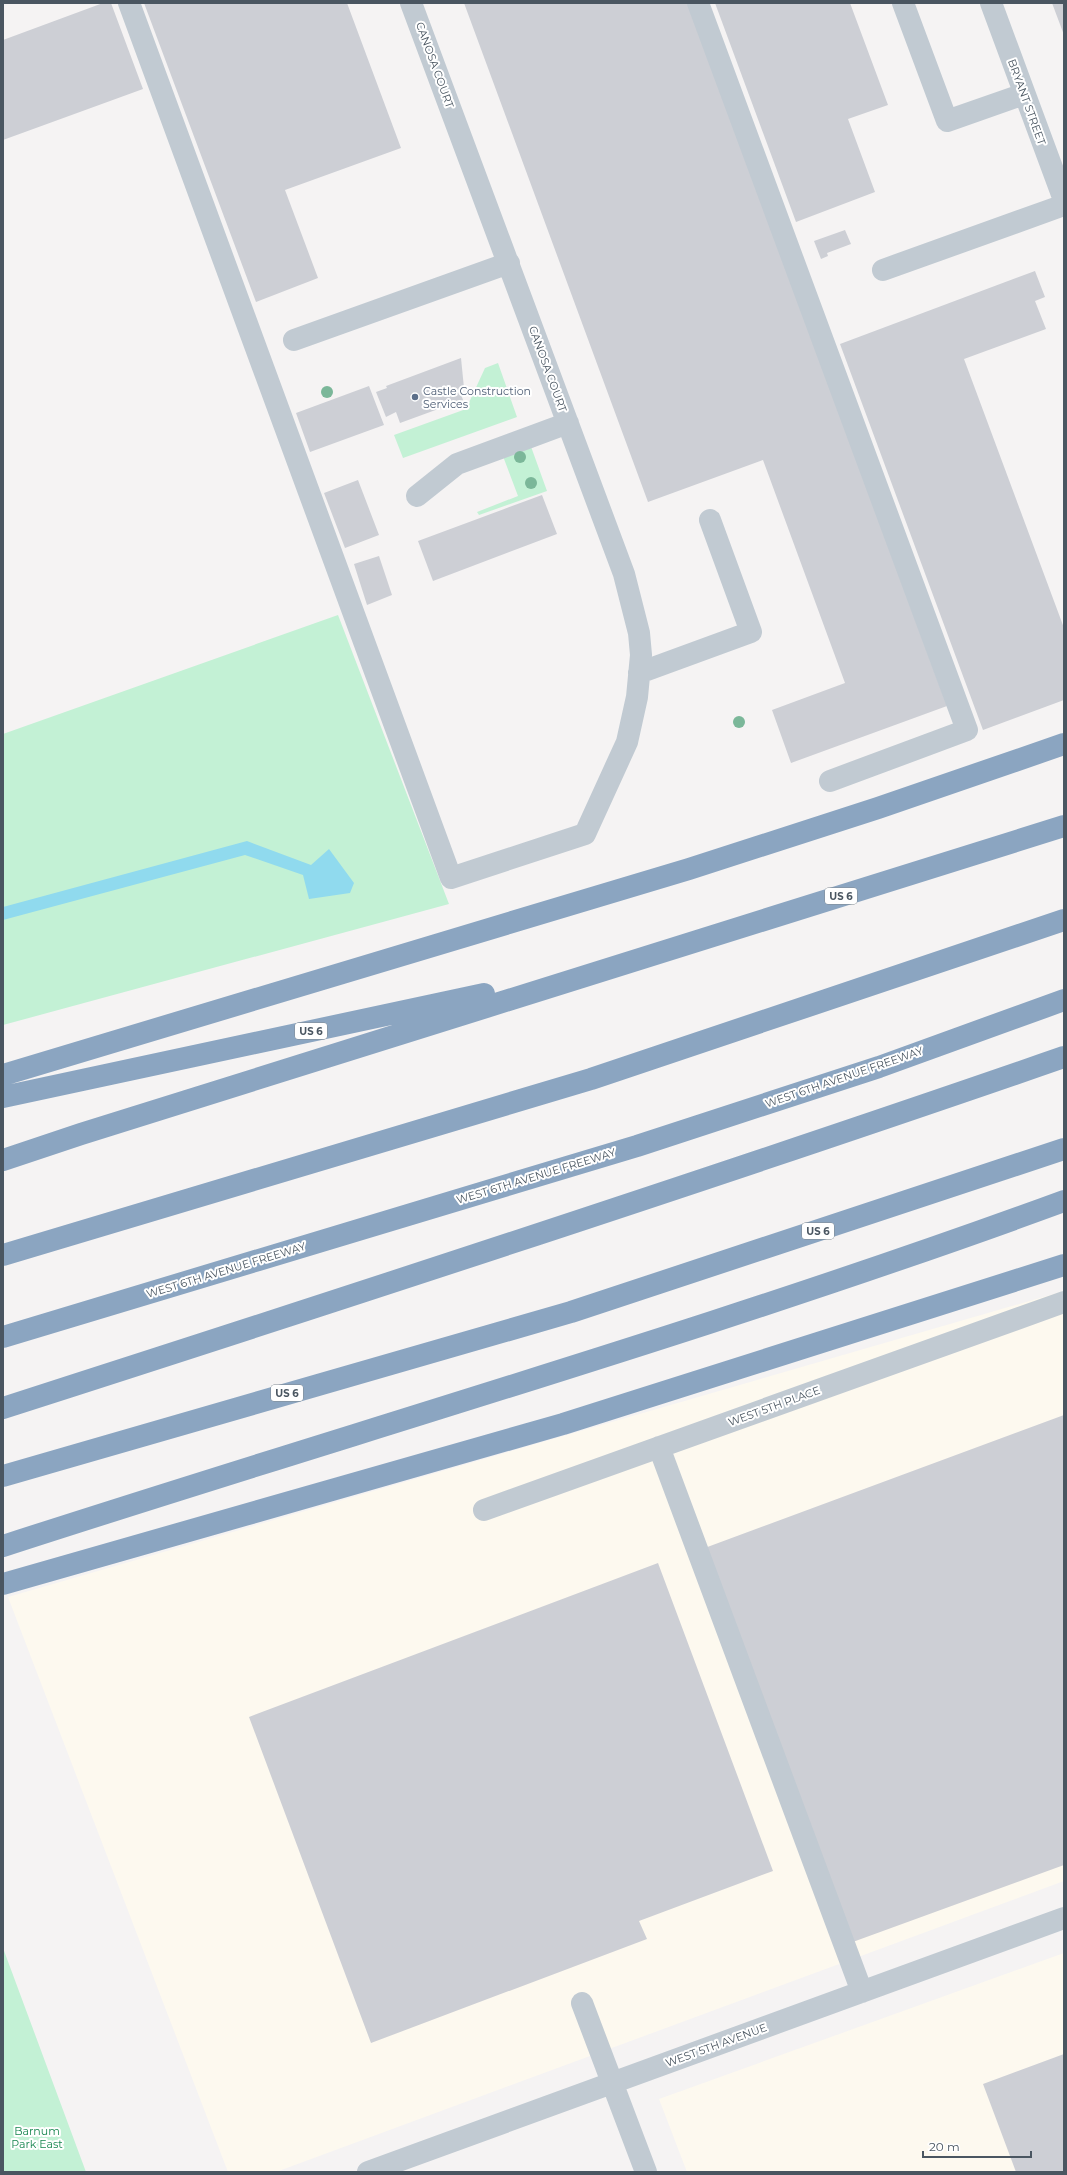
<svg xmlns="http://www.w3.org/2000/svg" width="1067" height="2175" viewBox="0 0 1067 2175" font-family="Montserrat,sans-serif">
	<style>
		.commercial { fill: #fdf9ef }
		.green { fill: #c3f1d5 }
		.water { fill: #90daee }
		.building { fill: #cdcfd5 }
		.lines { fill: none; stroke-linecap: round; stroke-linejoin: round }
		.minor { stroke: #c1cad2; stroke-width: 22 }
		.highway { stroke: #8ba5c1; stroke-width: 22 }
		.tree { fill: #7bb799 }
		.service-dot { fill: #5c6f8a; stroke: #fff; stroke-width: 1.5 }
		.labels { text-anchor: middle; stroke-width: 4; stroke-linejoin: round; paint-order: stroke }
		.shield { fill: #fff; stroke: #808990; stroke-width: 1 }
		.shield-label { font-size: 10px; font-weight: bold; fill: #4a5661 }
		.street-label { font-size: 11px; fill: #4a5661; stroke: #fff }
		.service-label { font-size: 11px; fill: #4e5e75; stroke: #fff; text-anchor: start }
		.park-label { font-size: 11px; fill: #17864f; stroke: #fff }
	</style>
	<rect width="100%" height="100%" fill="#f5f3f3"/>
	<!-- commercial -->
	<path class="commercial" d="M1064,1291V1881L276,2172H228L8,1597Z
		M1064,1953V2172H687L659,2099Z"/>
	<!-- green -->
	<path class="green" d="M498,363L517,417L403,458L394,435L466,409L485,368Z
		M529,441L547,491L479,515L477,512L518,496L501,451Z
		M338,615L449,904L3,1025V734Z
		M3,1948L86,2172H3Z"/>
	<!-- water -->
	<path class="water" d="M247,841L311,865L329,849L354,883L350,893L309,899L303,875L245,855L3,920V907Z"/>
	<!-- building -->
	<path class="building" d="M103,3H111L143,89L3,140V40Z
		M144,3H347L401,148L285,190L318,278L256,302Z
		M464,3H688L947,706L791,763L772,710L845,683L763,460L648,502Z
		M715,3H850L888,105L848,119L875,192L796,222Z
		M1052,3H1064V35Z
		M845,230L851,244L827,253L828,256L821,259L814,241Z
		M1035,271L1045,297L1035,301L1046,329L964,359L1064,628V700L983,730L840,344Z
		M461,358L464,388L459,389L463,400L400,423L396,412L386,417L376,392L387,388L386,386Z
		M369,386L384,425L310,452L296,413Z
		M358,480L379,535L345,548L324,493Z
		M542,495L557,534L433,581L418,541Z
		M379,556L392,595L367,605L354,564Z
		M1064,1415V1865L850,1943L702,1549Z
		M658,1563L773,1871L639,1921L647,1939L371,2043L249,1717Z
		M1064,2054V2172H1016L983,2084Z"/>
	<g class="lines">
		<!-- minor -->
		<path class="minor" d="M129,3L451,878L585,834L627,742L637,697L641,655L639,633L624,574L411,3
			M698,3L967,730L830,781
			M903,3L947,121L1024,94
			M991,3L1064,200
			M883,270L1064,205
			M294,340L509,263
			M417,496L457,464L568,423
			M639,673L751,632L710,520
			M659,1447L862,1992
			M484,1510L1064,1302
			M582,2003L646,2172
			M368,2172L1064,1918"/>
		<!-- highway -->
		<path class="highway" d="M3,1075L689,869L878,808L1064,744
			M3,1097L484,994
			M3,1160L81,1134L1064,826
			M3,1255L591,1079L1064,920
			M3,1337L637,1146L879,1067L1064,1000
			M3,1408C358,1294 712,1179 1064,1057
			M3,1476L571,1312L1064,1149
			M3,1546C357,1431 715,1329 1064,1201
			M3,1584L563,1424L1064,1265"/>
	</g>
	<!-- trees -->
	<g class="tree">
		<circle cx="327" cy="392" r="6"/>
		<circle cx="520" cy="457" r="6"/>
		<circle cx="531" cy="483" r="6"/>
		<circle cx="739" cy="722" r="6"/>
	</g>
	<!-- markers -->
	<circle class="service-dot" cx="415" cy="397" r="4"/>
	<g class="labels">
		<!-- shield labels -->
		<g class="shield">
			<rect x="825" y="888" width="32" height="16" rx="3"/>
			<rect x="295" y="1023" width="32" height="16" rx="3"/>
			<rect x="802" y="1223" width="32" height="16" rx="3"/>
			<rect x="271" y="1385" width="32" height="16" rx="3"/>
		</g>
		<g class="shield-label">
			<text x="841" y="900">US 6</text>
			<text x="311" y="1035">US 6</text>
			<text x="818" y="1235">US 6</text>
			<text x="287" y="1397">US 6</text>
		</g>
		<!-- street labels -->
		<g class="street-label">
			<text transform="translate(435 65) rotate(70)" y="4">CANOSA COURT</text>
			<text transform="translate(1027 102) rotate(70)" y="4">BRYANT STREET</text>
			<text transform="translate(548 369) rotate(70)" y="4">CANOSA COURT</text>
			<text transform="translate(844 1077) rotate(-19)" y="4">WEST 6TH AVENUE FREEWAY</text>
			<text transform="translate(536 1176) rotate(-17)" y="4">WEST 6TH AVENUE FREEWAY</text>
			<text transform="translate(226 1270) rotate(-17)" y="4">WEST 6TH AVENUE FREEWAY</text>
			<text transform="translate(774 1406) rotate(-20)" y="4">WEST 5TH PLACE</text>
			<text transform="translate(716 2045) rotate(-20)" y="4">WEST 5TH AVENUE</text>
		</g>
		<!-- service labels -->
		<g class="service-label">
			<text x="423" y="395">Castle Construction<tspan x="423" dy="13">Services</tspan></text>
		</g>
		<!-- park labels -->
		<g class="park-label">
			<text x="37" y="2135">Barnum<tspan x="37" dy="13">Park East</tspan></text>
		</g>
	</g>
	<!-- border -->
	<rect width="1067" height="2175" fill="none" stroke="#4a5661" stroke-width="8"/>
	<!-- scale -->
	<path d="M923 2151v6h108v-6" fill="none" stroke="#4a5661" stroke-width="2"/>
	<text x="929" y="2151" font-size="12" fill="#4a5661" stroke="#ffffff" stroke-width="3" paint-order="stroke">20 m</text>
</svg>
